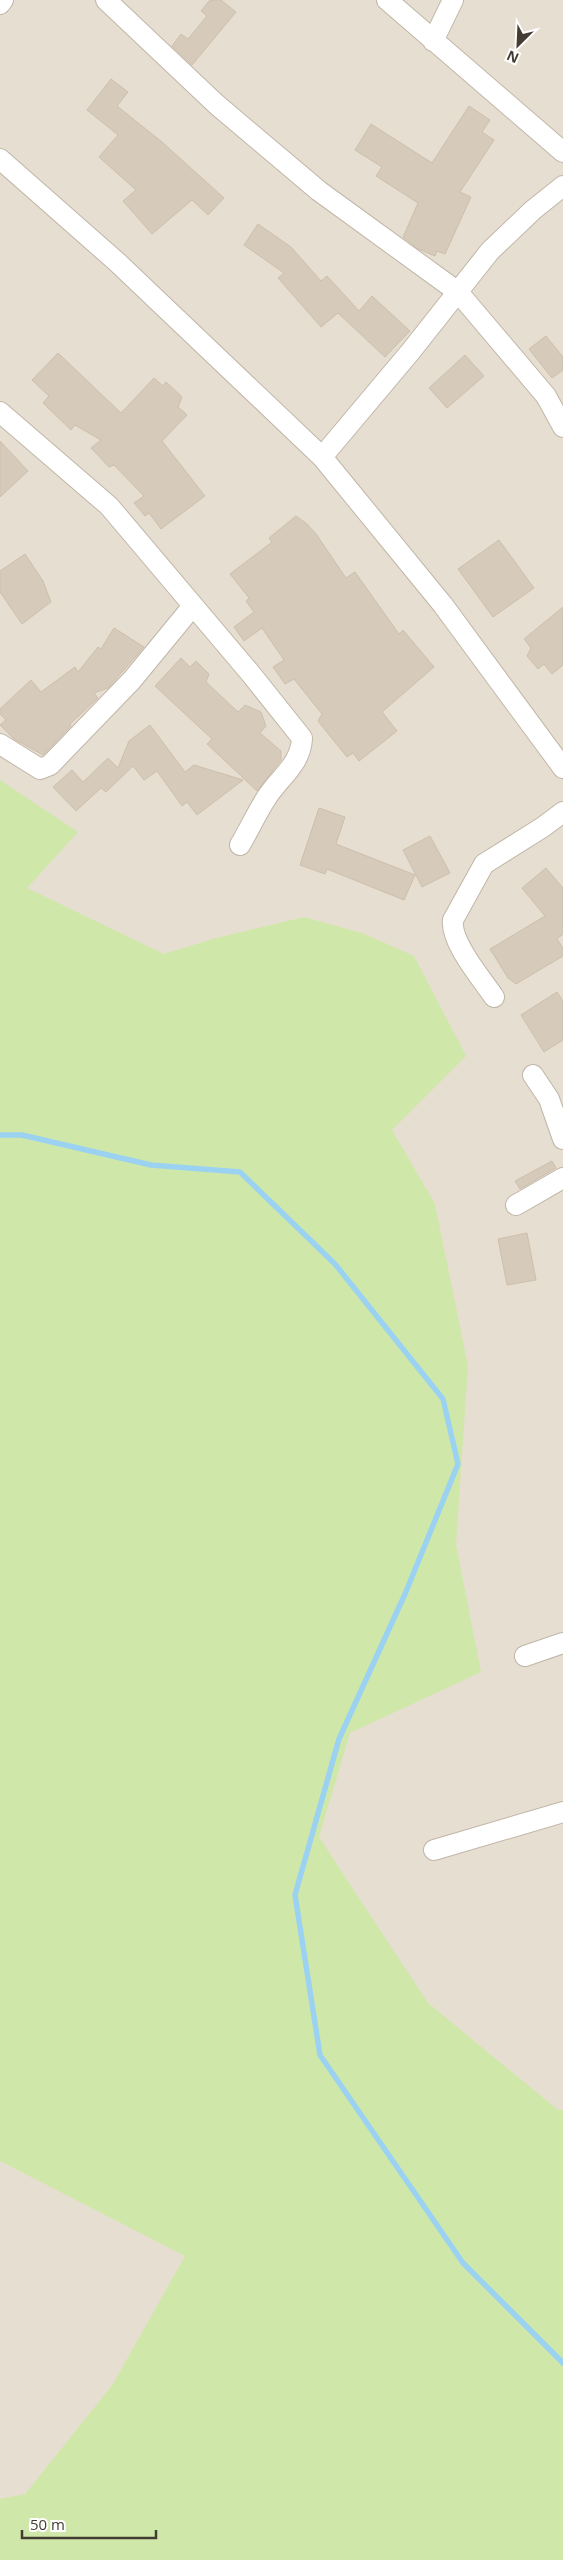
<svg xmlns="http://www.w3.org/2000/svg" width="563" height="2560" viewBox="0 0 563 2560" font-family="'Open Sans',sans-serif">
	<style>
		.residential { fill: #e6ded0 }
		.green { fill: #cfe8a9 }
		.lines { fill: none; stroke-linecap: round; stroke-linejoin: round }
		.stream { stroke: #9cd2f1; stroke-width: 5.5 }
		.building { fill: #d6caba; stroke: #cebfab }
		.street-casing { stroke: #c0b6a8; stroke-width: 22 }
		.street { stroke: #fff; stroke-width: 20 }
	</style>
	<rect width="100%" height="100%" fill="#f2ece2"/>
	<!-- residential -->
	<path class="residential" d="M0,0H563V2560H0Z"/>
	<!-- green -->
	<path class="green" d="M0,780L78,832L27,888L164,954L216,938L304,917L362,933L414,956L466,1056L392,1130L435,1204L468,1366L456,1544L481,1672L350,1733L319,1837L428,2003L558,2110H563V2560H0V2499L25,2494L113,2384L185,2256L0,2161Z"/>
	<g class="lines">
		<!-- stream -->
		<path class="stream" d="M0,1135H22L151,1165L240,1172L335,1264L443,1399L458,1464L405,1594L339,1739L295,1895L320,2055L463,2263L563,2363"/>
	</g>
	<!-- building -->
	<path class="building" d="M210,0H221L236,12L192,65L172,46L181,34L188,39L207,16L201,11Z
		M111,79L128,92L117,106L162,142L224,198L208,215L192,200L152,234L123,201L136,190L99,157L118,135L87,110Z
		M469,106L490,120L482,132L494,140L460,192L471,197L445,254L437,251L435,256L418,249L403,237L418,203L376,176L382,167L355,150L371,124L432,163Z
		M258,224L291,247L321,281L327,276L359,311L372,296L410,331L385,357L338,313L321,327L278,278L284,273L244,245Z
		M546,336L563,357V370L552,378L529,349Z
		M58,353L121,413L154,378L163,386L166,382L182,397L178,407L187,415L162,441L205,496L161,529L149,513L145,516L134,503L144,496L114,465L109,467L91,448L101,440L75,425L71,430L43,403L49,396L32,380Z
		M465,355L484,376L447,408L429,388Z
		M0,441L28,471L0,497Z
		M296,516L307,524L316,534L346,578L355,572L399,634L403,630L434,667L382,712L397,731L359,761L353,753L347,757L318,721L322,714L294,679L285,684L273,667L284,660L262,628L244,641L234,627L254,612L246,601L249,598L230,574L272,542L269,538Z
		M499,540L534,588L493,617L458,569Z
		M25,554L43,581L51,602L22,624L0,592V571Z
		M563,607V665L552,674L544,664L538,669L527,656L531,648L524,639Z
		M114,628L144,647L108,688L94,693L98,698L70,724L71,726L43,755L14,739L0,725L6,720L0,714V709L31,680L41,692L75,667L78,672L98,647L101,649Z
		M181,658L190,667L196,661L209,674L206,682L238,712L245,705L261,712L266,726L260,733L281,751V760L257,791L207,744L212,739L155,686Z
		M150,725L185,772L194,765L243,780L197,815L187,802L182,806L157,771L144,780L133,766L106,792L101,788L76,811L53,787L72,770L83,782L108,758L118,768L129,741Z
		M319,808L345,817L336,844L415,875L404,900L327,869L325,874L300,865Z
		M430,836L450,873L422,887L403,850Z
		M546,868L563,888V934L557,939L563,948V956L516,984L508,978L490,949L545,916L522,888Z
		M557,992L563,1001V1040L544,1052L521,1015Z
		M552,1161L556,1168L520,1189L515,1181Z
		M527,1233L536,1280L507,1285L498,1239Z"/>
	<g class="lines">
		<!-- street casing -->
		<g class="street-casing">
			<path id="street" d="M106,0L216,104L319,191L458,292L546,396L563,427
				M387,0L563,152
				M0,4L3,0
				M433,41L453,0
				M0,159L117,262L322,457L443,605L563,768
				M0,412L109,506L251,674L302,738C301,764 280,777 267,797C257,812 249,830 240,845
				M322,457L411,351L490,251L533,210L563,186
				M0,744L40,769L50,765L132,680L192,607
				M494,997C482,979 450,942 453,920L484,864L543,827L563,812
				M533,1075L549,1099L563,1139
				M516,1205L563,1178
				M525,1656L563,1643
				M434,1850L563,1812"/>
		</g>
		<!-- street -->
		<use href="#street" class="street"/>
	</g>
	<!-- north arrow -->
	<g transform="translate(518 45) rotate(204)" stroke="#ffffff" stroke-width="4" paint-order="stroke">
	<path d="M0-4L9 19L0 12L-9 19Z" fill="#433c33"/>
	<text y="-8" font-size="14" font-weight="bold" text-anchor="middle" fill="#433c33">N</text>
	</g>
	<!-- scale -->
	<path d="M22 2530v8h134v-8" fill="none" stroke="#433c33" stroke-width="2.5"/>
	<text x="30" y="2530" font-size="15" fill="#433c33" stroke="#ffffff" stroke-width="4" paint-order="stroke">50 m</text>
</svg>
